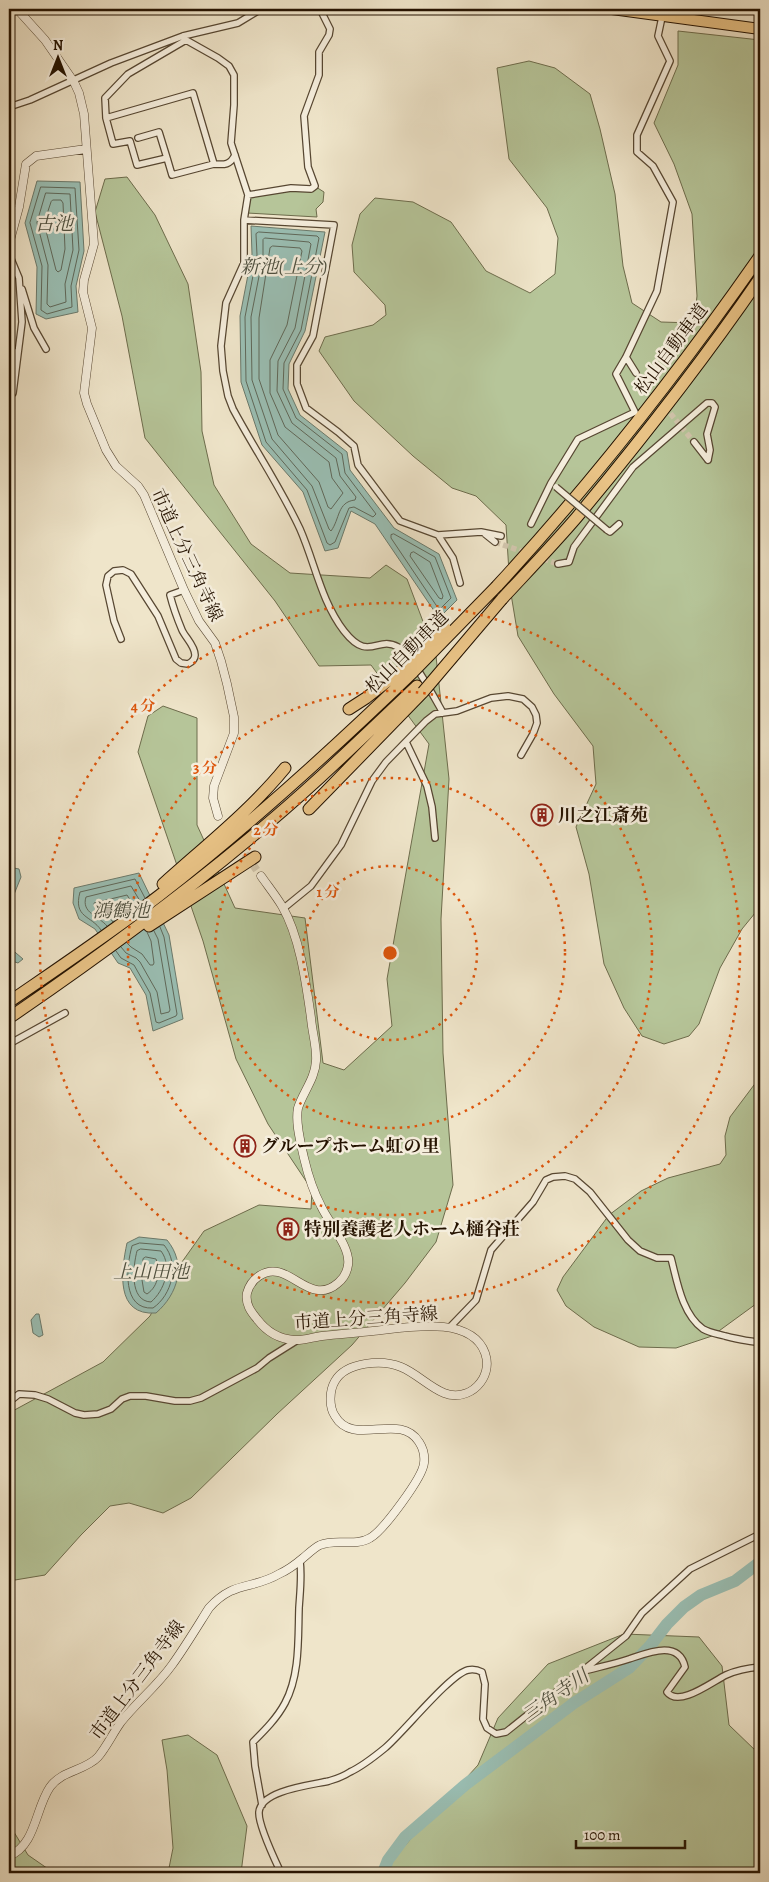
<svg xmlns="http://www.w3.org/2000/svg" width="769" height="1882" viewBox="0 0 769 1882" font-family="Alegreya,'Noto Serif JP',serif">
	<style>
		.green { fill: #b6c599; stroke: #6d6c4c }
		.water { fill: #9abfb4; stroke: #6b7a6c }
		.lines { fill: none; stroke-linecap: round; stroke-linejoin: round }
		.shore { stroke: #5f685a; stroke-width: 1 }
		.river { stroke: #9abfb4; stroke-width: 12 }
		.minor-tunnel { stroke: #d1c5ac; stroke-width: 5.5; stroke-dasharray: 5.5 3; stroke-linecap: butt }
		.tertiary-tunnel { stroke: #d1c5ac; stroke-width: 8; stroke-dasharray: 8 4; stroke-linecap: butt }
		.minor-casing { stroke: #574732; stroke-width: 8 }
		.tertiary-casing { stroke: #574732; stroke-width: 9 }
		.trunk-casing { stroke: #241200; stroke-width: 12 }
		.motorway-casing { stroke: #241200; stroke-width: 13 }
		.minor { stroke: #f5eedd; stroke-width: 5.5 }
		.tertiary { stroke: #f5eedd; stroke-width: 8 }
		.trunk { stroke: #e8c285; stroke-width: 10 }
		.motorway { stroke: #e8c285; stroke-width: 11 }
		.minor-bridge-casing { stroke: #574732; stroke-width: 8; stroke-linecap: butt }
		.motorway-bridge-casing { stroke: #241200; stroke-width: 13; stroke-linecap: butt }
		.minor-bridge { stroke: #f5eedd; stroke-width: 5.5 }
		.motorway-bridge { stroke: #e8c285; stroke-width: 11 }
		.ring { fill: none; stroke: #de550b; stroke-width: 2.5; stroke-dasharray: 2.5 5 }
		.labels { text-anchor: middle; stroke-width: 5; stroke-linejoin: round; paint-order: stroke }
		.street-label { font-size: 18px; fill: #241200; stroke: #f5eedd }
		.poi-label { font-size: 18px; font-weight: bold; fill: #241200; stroke: #f5eedd; text-anchor: start }
		.water-label { font-size: 19px; font-style: italic; fill: #4d4f3f; stroke: #f5eedd }
		.centre { fill: #de550b; stroke: #f5eedd; stroke-width: 2.5 }
		.ring-label { font-size: 15px; text-anchor: middle; font-weight: bold; fill: #de550b; stroke: #f5eedd; stroke-width: 5; stroke-linejoin: round; paint-order: stroke }
	</style>
	<rect width="100%" height="100%" fill="#efe5ca"/>
	<filter id="stains"><feTurbulence type="fractalNoise" baseFrequency=".004" numOctaves="4"/><feColorMatrix values="0 0 0 0 .2 0 0 0 0 .09 0 0 0 0 .02 0 0 0 .5 -.17"/></filter>
	<radialGradient id="worn" r=".72"><stop offset=".6" stop-color="#630" stop-opacity="0"/><stop offset="1" stop-color="#630" stop-opacity=".3"/></radialGradient>
	<!-- green -->
	<path class="green" d="M678,31L760,40V907L742,929L720,968L699,1024L689,1036L664,1044L642,1036L624,1008L604,964L589,874L576,827L596,784L593,746L554,694L518,636L510,588L506,525L476,496L452,488L413,456L354,401L319,351L325,337L373,325L386,315L385,305L354,272L352,245L360,214L375,198L413,202L451,222L486,271L530,293L555,274L558,238L547,208L509,159L497,68L529,61L555,68L590,94L600,129L615,194L623,266L632,303L661,322L694,323L697,296L692,214L674,164L654,123L678,65Z
		M127,177L155,215L188,284L201,372L202,431L214,485L251,544L290,573L370,578L386,565L407,579L436,656L449,779L441,919L443,1053L453,1185L436,1242L405,1283L352,1345L277,1414L191,1498L163,1513L129,1503L110,1506L81,1535L45,1575L9,1581V1413L103,1362L150,1316L167,1283L204,1231L259,1205L311,1209L312,1190L268,1124L236,1059L203,941L138,752L148,716L163,706L197,718V825L235,908L305,918L323,1063L344,1070L392,1026L387,979L429,744L371,665L319,666L275,601L145,438L122,316L95,212L105,179Z
		M316,187L324,192L323,202L316,209L317,217L247,213L250,197Z
		M760,1077V1301L712,1336L676,1348L639,1347L594,1327L566,1306L557,1290L563,1277L609,1215L641,1191L668,1178L720,1164L726,1155L725,1136L730,1117Z
		M624,1634L699,1637L722,1666L729,1725L757,1752L760,1753V1873H380L478,1765L498,1718L548,1664Z
		M188,1735L217,1755L247,1826L241,1873H168L173,1848L167,1770L162,1740Z
		M9,1824L28,1855L54,1873H9Z"/>
	<!-- water -->
	<path class="water" d="M37,181L80,182L84,251L76,286L78,312L46,319L36,314L37,267L25,223Z
		M251,226L325,232L305,331L289,364L288,389L300,415L347,452L350,470L394,528L439,554L457,600L439,618L375,524L351,511L338,548L325,551L303,492L262,445L241,382L240,316L252,254Z
		M9,867L19,869L21,877L9,907Z
		M139,873L169,935L183,1019L153,1031L146,995L130,968L118,963L95,929L79,919L73,903L74,888Z
		M9,947L23,959L18,963L9,960Z
		M139,1237L167,1240C187,1264 178,1294 156,1313C115,1316 121,1271 127,1243Z
		M36,1314H39L43,1335L39,1337L33,1333L31,1320Z"/>
	<g class="lines">
		<!-- shore -->
		<path class="shore" d="M41,187L75,188L79,250L71,286L72,307L47,314L41,310L42,266L30,223Z
			M46,193L70,194L73,250L65,284L66,302L50,307L47,304L48,265L37,223Z
			M53,200H61L63,203L65,249L61,270L58,272L56,270L44,223L51,202Z
			M259,232L317,236L319,238L301,330L284,363L283,389L296,418L342,454L345,473L376,514L373,517L354,507L349,508L335,542L330,545L327,543L307,490L266,442L246,381L245,317L257,255L256,234Z
			M265,238L309,242L311,244L295,328L278,361L277,391L292,423L336,458L340,476L356,497L355,500C337,502 340,519 331,531L329,529L312,486L272,439L252,380L251,317L263,256V240Z
			M273,246L300,248L302,251L287,325L270,360V393L285,427L329,462L332,478L343,493L331,509L328,507L319,482L278,435L259,379V318L270,248Z
			M394,534L435,557L451,598L441,608H438L391,538V535Z
			M414,552L430,562L443,596L442,599L439,598L410,556L411,553Z
			M113,922L107,915L95,907L94,903L127,895L134,906
			M107,926C99,916 81,913 86,897L131,886L140,901
			M101,930C91,915 73,918 80,892L135,879L145,898
			M127,943L131,947L142,954L150,965H153L154,963L151,941L147,932
			M121,947L126,953L136,958L140,962L157,992L161,1014L169,1012L170,1010L158,939L154,931
			M116,951L121,958L134,965L150,993L156,1022L159,1023L176,1016L177,1014L164,937L160,927
			M140,1243L164,1245C180,1264 172,1295 153,1308C122,1310 126,1267 132,1246Z
			M141,1249L161,1251C173,1267 164,1291 151,1302C129,1301 133,1266 137,1251Z
			M146,1257L156,1259C160,1271 159,1286 147,1294L144,1292L142,1280L143,1259Z"/>
		<!-- river -->
		<path class="river" d="M383,1873L388,1860L405,1837L465,1785L574,1703L629,1668L650,1646L667,1624L684,1607L701,1595L735,1581L760,1562"/>
		<!-- minor-tunnel -->
		<path class="minor-tunnel" d="M636,373L657,398
			M665,407L694,442
			M495,542L558,564"/>
		<!-- tertiary-tunnel -->
		<path class="tertiary-tunnel" d="M238,844L261,876"/>
		<!-- minor casing -->
		<g class="minor-casing">
			<path id="minor" d="M183,36L186,40L218,58L229,66L234,75V105L231,143L248,195L244,220V263L226,303L221,346L223,371L228,396L233,409C255,450 281,488 300,529C315,563 321,601 344,631C369,663 377,635 398,647C412,655 434,697 443,713
				M186,40L128,74L105,98L106,118L113,144L130,141L137,165L167,158L172,175L214,164
				M9,107L30,100L111,63L183,36L238,23L261,9
				M106,118L193,93L214,164C225,165 230,165 235,155
				M138,138L159,132L167,158
				M248,195L291,188L311,189L315,186L308,167L304,116L319,75V52L329,35L330,29L320,9
				M9,219L18,209
				M244,220L334,225L313,336L297,365V384L306,408L338,432L354,446L358,465L400,521L438,535L453,558L460,583
				M9,254L19,278L22,322L13,393
				M22,289L34,328L46,349
				M9,352H18
				M626,357L636,373
				M694,442L708,460
				M531,524L551,483L578,439L635,412L616,374L626,357L657,291L673,202L653,166L637,152V135L670,61L658,36L662,17
				M607,530L610,532L619,524
				M485,534L495,542
				M438,535L481,532L501,536
				M558,564L569,562L574,547L633,467L707,403H712L715,407L707,434L710,450L708,460
				M121,639L114,621L106,585L108,576L114,571L123,570L131,574L158,616L176,659L181,663L188,664C192,662 195,659 195,655C195,646 185,637 182,630C177,618 173,607 170,595L184,590
				M406,742L427,786L432,807L435,838
				M284,908L311,886L341,845L372,781L386,762L426,721L435,714L457,711L491,698L508,696L523,699L532,707L536,715L537,723L533,734L521,755
				M9,1044L65,1013
				M450,1327L476,1300L491,1250L533,1202L546,1180L553,1177L565,1176L575,1179L590,1192L628,1240L640,1251L657,1258H671C677,1281 682,1314 703,1329C710,1333 718,1334 725,1336C737,1339 749,1342 760,1342
				M9,1402L19,1394L35,1395L48,1399L75,1413L84,1415L98,1414L111,1409L122,1399L130,1396H146L175,1401H190L201,1398L257,1368L269,1358L296,1341
				M584,1671C599,1667 614,1664 629,1659C647,1653 679,1639 685,1667L667,1692C679,1708 713,1681 726,1675C737,1670 748,1668 760,1667
				M262,1805L255,1766L253,1742C265,1730 277,1718 285,1703C300,1675 298,1639 299,1608C300,1592 302,1577 300,1561
				M281,1873C275,1860 258,1825 259,1812C261,1790 312,1785 329,1781C336,1779 344,1776 350,1772C363,1766 374,1757 385,1748C403,1733 450,1674 468,1670C473,1669 478,1670 482,1672L485,1684L483,1719L487,1728L496,1734L506,1732L626,1636L642,1613L690,1569L760,1534"/>
		</g>
		<!-- tertiary casing -->
		<g class="tertiary-casing">
			<path id="tertiary" d="M17,9L45,40L74,82L79,93L84,114L94,244L84,280L83,292L92,328L84,393L87,404L106,450L116,466L138,486L144,495L184,590L199,621L215,643L221,661L227,684L234,717V733L214,786L213,798L218,816
				M9,244L19,207L26,164L36,156L86,149
				M9,1856C36,1845 35,1809 50,1787C62,1770 85,1771 98,1757C107,1746 113,1733 121,1722C137,1702 157,1686 172,1665C185,1647 197,1627 209,1608C234,1580 252,1590 279,1574C288,1570 296,1564 303,1558C309,1553 314,1548 320,1545C336,1538 355,1547 370,1538C383,1531 423,1477 424,1463C425,1455 423,1448 419,1442C400,1411 353,1448 335,1416C329,1407 329,1391 335,1381C346,1362 382,1359 401,1367C416,1373 429,1387 444,1393C469,1403 494,1378 485,1353C471,1314 404,1328 373,1331C356,1333 339,1334 322,1336C313,1337 303,1341 294,1340C279,1339 266,1331 257,1319C251,1312 245,1304 247,1293C249,1286 253,1280 259,1276C288,1256 308,1309 338,1283C343,1279 347,1272 348,1265C351,1247 328,1222 321,1206C313,1191 308,1175 304,1158C301,1144 295,1123 298,1108C303,1092 315,1079 316,1061C317,1047 312,1032 311,1018C306,983 300,937 282,906C276,896 268,886 261,876"/>
		</g>
		<!-- trunk casing -->
		<g class="trunk-casing">
			<path id="trunk" d="M612,9L760,29"/>
		</g>
		<!-- motorway casing -->
		<g class="motorway-casing">
			<path id="motorway" d="M497,586C593,482 679,372 760,256
				M502,599C527,572 553,545 577,517C641,440 703,361 760,278
				M349,709L366,698L407,666
				M309,809L423,692
				M163,884C204,847 250,811 285,768
				M149,926L255,857
				M9,1002C60,967 111,933 160,895C249,826 332,750 413,672
				M9,1018C91,962 172,903 249,839C308,791 362,738 417,686"/>
		</g>
		<!-- minor -->
		<use href="#minor" class="minor"/>
		<!-- tertiary -->
		<use href="#tertiary" class="tertiary"/>
		<!-- trunk -->
		<use href="#trunk" class="trunk"/>
		<!-- motorway -->
		<use href="#motorway" class="motorway"/>
		<!-- minor-bridge casing -->
		<g class="minor-bridge-casing">
			<path id="minor-bridge" d="M556,487L607,530"/>
		</g>
		<!-- motorway-bridge casing -->
		<g class="motorway-bridge-casing">
			<path id="motorway-bridge" d="M407,666L445,628
				M413,672L497,586
				M423,692L502,599"/>
		</g>
		<!-- minor-bridge -->
		<use href="#minor-bridge" class="minor-bridge"/>
		<!-- motorway-bridge -->
		<use href="#motorway-bridge" class="motorway-bridge"/>
	</g>
	<!-- distance rings -->
	<g class="ring">
		<circle cx="390" cy="953" r="87"/>
		<circle cx="390" cy="953" r="175"/>
		<circle cx="390" cy="953" r="262"/>
		<circle cx="390" cy="953" r="350"/>
	</g>
	<!-- icons -->
	<defs>
		<g id="building-ring" transform="scale(1.125)"><circle r="9.5" fill="#f5eedd" stroke="#8f2418" stroke-width="1.5"/><path d="M-4-6H4V6H1V3H-1V6H-4ZM-2.5-4.3h1.7v1.8h-1.7ZM.8-4.3h1.7v1.8H.8ZM-2.5-1h1.7V.8h-1.7ZM.8-1h1.7V.8H.8Z" fill="#8f2418"/></g>
	</defs>
	<g fill-rule="evenodd">
		<use href="#building-ring" x="542" y="815"/>
		<use href="#building-ring" x="245" y="1146"/>
		<use href="#building-ring" x="288" y="1229"/>
	</g>
	<g class="labels">
		<!-- street labels -->
		<g class="street-label">
			<text transform="translate(671 349) rotate(-53)" y="6">松山自動車道</text>
			<text transform="translate(187 555) rotate(65)" y="6">市道上分三角寺線</text>
			<text transform="translate(407 652) rotate(-45)" y="6">松山自動車道</text>
			<text transform="translate(366 1318) rotate(-4)" y="6">市道上分三角寺線</text>
			<text transform="translate(137 1680) rotate(-53)" y="6">市道上分三角寺線</text>
		</g>
		<!-- poi labels -->
		<g class="poi-label">
			<text x="558" y="821">川之江斎苑</text>
			<text x="261" y="1152">グループホーム虹の里</text>
			<text x="304" y="1235">特別養護老人ホーム樋谷荘</text>
		</g>
		<!-- water labels -->
		<g class="water-label">
			<text x="54" y="230">古池</text>
			<text x="284" y="273">新池(上分)</text>
			<text x="121" y="917">鴻鶴池</text>
			<text x="151" y="1278">上山田池</text>
			<text transform="translate(555 1695) rotate(-35)" y="7">三角寺川</text>
		</g>
	</g>
	<circle cx="390" cy="953" r="8" class="centre"/>
	<g class="ring-label">
		<text x="143" y="711">4 分</text>
		<text x="205" y="773">3 分</text>
		<text x="266" y="835">2 分</text>
		<text x="328" y="897">1 分</text>
	</g>
	<!-- margin -->
	<rect width="769" height="1882" fill="none" stroke="#efe5ca" stroke-width="30"/>
	<rect x="10" y="10" width="749" height="1862" fill="none" stroke="#241200" stroke-width="2.5"/>
	<rect x="15" y="15" width="739" height="1852" fill="none" stroke="#241200"/>
	<!-- north arrow -->
	<g transform="translate(58 58)" stroke="#f5eedd" stroke-width="4" paint-order="stroke">
	<path d="M0-4L9 19L0 12L-9 19Z" fill="#241200"/>
	<text y="-8" font-size="14" font-weight="bold" text-anchor="middle" fill="#241200">N</text>
	</g>
	<!-- scale -->
	<path d="M576 1840v8h109v-8" fill="none" stroke="#241200" stroke-width="2.5"/>
	<text x="584" y="1840" font-size="15" fill="#241200" stroke="#f5eedd" stroke-width="4" paint-order="stroke">100 m</text>
	<rect width="100%" height="100%" filter="url(#stains)"/>
	<rect width="100%" height="100%" fill="url(#worn)"/>
</svg>
